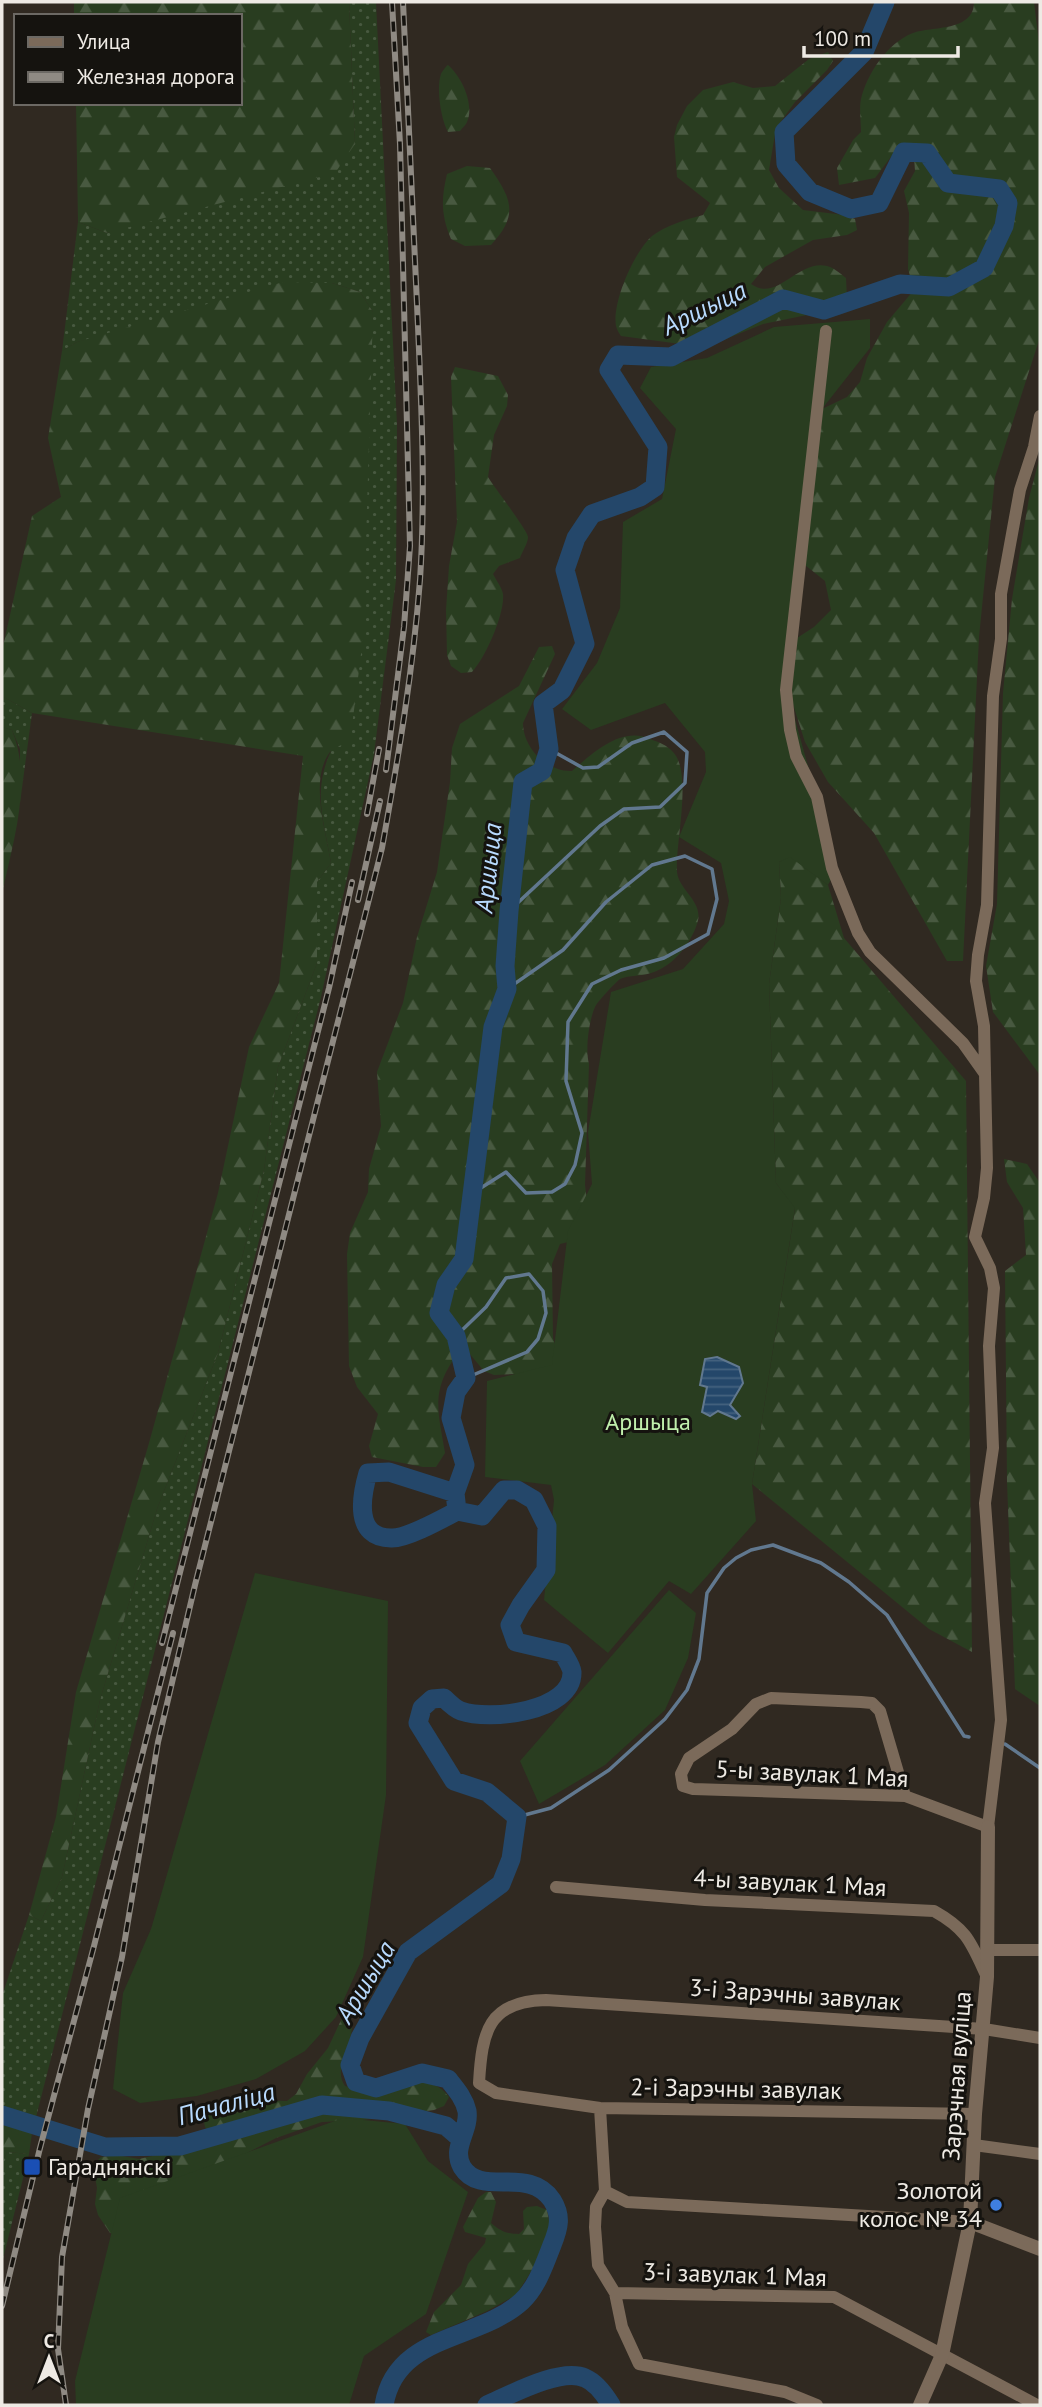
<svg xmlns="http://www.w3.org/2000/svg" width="1042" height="2407" viewBox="0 0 1042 2407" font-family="'PT Sans',sans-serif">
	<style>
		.grass { fill: url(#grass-dots) }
		.forest { fill: url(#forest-firs) }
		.garden { fill: #293d20 }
		.water { fill: url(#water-rules); stroke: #61788f; stroke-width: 2 }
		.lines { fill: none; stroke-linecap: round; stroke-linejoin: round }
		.stream { stroke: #61788f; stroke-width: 3.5 }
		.river { stroke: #24476a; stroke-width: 19 }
		.minor { stroke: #7b6a5a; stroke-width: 12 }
		.tertiary { stroke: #7b6a5a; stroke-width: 14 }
		.rail-casing { stroke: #8f8a83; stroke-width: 6 }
		.rail { stroke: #15130f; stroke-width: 3.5; stroke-dasharray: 10; stroke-linecap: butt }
		.transit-dot { fill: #1a4fb4; stroke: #15130f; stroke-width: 2.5 }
		.shop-dot { fill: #3f7fe0; stroke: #15130f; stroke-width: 2.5 }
		.labels { text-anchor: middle; stroke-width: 6; stroke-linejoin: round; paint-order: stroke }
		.park-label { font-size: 24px; fill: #c0efac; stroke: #15130f }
		.street-label { font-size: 24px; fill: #eeeae4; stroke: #15130f }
		.poi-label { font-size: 24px; fill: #eeeae4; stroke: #15130f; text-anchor: start }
		.water-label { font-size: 26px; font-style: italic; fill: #b8dafe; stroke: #15130f }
	</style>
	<defs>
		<pattern id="grass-dots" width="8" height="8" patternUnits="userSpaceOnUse" patternTransform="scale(1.75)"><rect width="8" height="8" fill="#293d20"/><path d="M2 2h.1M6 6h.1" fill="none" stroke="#485940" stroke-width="1.8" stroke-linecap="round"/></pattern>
		<pattern id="forest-firs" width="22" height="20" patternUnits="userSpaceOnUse" patternTransform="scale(1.75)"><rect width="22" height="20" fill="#293d20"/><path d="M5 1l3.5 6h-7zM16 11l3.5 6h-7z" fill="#485940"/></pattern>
		<pattern id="water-rules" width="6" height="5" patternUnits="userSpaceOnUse" patternTransform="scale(1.75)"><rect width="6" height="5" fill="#24476a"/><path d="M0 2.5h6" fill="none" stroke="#44627f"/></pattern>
	</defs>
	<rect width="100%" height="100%" fill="#302921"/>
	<!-- grass -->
	<path class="grass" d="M349,2H376L397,424L396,580L374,754L321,997L32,2133L2,2121V1996L29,1915L41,1921L62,1877L100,1700L157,1509L218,1353L264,1170L278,1067L317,963V882L331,863C324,821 312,791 331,751L373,312L360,292L332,283L77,342L62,351L78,222L107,233L355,144Z
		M2,696L32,713L20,803V749L12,730L2,727Z
		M7,2152L29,2154L2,2263V2164Z"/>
	<!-- forest -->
	<path class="forest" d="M74,2H349L355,144L335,173L107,233L78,222L76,103H240V16H74Z
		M974,2H1034L1040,52V337L995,477L979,637L963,961H947L874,833L828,782L805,742L791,698L797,638L814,627L831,610L825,581L805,565L822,409L847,397L860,382L867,358L887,322L914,290L908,269L909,213L904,191L915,171L914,157L896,150L875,178L839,185L837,168L853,140L861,132C861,122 859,109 861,99C867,74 887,43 913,33C932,26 974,32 974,2Z
		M828,52L833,61L827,70L795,102L776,128L769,170L779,188L803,210L844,215L855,219L857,230L847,235L813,240L765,267L751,284C777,303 798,259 827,266C833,267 841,274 846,278L847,299L841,308L763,324L711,345H688L621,336C619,333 617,330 616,326C612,302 634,252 652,236C665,226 687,219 703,215L710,203L677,177L674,137L677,125L687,106L703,90L733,82L753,88L775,86L809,59Z
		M448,65C461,76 475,104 467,122C466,125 462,128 460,131L448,132C441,120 436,88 441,74C441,73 447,65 448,65Z
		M467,166L490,168C512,199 519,215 491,245L465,246L451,239C441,215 441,199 447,174Z
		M283,282L332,283L360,292L373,312L363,638L350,742C344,744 334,747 330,752C309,779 326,832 331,863L317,882V963L278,1067L264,1170L218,1353L157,1509L100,1700L62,1877L41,1921L29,1915L56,1817L76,1692L149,1443L218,1193L249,1047L279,983L303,756L32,713L2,696V651L32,516L61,497L48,438L62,351L77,342Z
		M455,367L498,376L508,395L507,406L494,435L488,477C494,487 528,531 528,537C528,543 522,552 520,558L499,566L493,574C496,580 502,588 503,594C505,614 485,658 472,672L461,673L451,666L447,655L446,610L449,566L457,522L451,377Z
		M1040,456V1075L993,1012L986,966L997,904L1003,693L1012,599L1029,498Z
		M552,646L555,654L523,723C523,748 547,772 572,771C593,753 621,726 650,739C658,742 667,745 673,752C693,773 675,843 677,872C679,891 705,902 697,924C690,945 672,967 651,973C642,976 629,975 620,979C616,982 597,1002 595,1007C589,1020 585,1050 589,1064L585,1185L589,1217L568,1242L560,1244L552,1264L553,1338L565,1375L560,1384L516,1374L494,1375L484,1371L469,1353H458C430,1391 438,1410 445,1453L436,1467H423L372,1457L369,1446L378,1414L357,1387L349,1366L347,1254L350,1233L368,1192L369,1169L381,1126L377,1072L403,1003L417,937L437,872L450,782L452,748L460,724L519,686L539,647Z
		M2,727L12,730C33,782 13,841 2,894Z
		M790,856L828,885L844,938L966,1081L972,1652L929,1629L752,1484L795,1209L776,1183L769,984L781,898L779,862Z
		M1004,1159L1027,1164L1040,1183V1706L1015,1689L1007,1482L1005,1271L1026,1255L1023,1208L1007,1182Z
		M346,2016L351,2019C357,2042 331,2066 345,2086C355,2089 367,2093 377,2091C402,2086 430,2072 449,2097L444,2106L434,2110L362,2120L322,2122L276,2138L241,2156L115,2234L110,2233L98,2215L95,2204L97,2188L94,2171L97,2161L101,2157L117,2155L139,2159L206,2144L212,2136L205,2127L204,2122L209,2113L218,2106L244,2100L287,2101L296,2094L307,2074L328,2048L342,2018Z
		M2,2121L32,2133L29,2154L7,2152L2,2164Z
		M486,2192H491L496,2202L491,2223C500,2231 507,2234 519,2234L524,2229L523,2211L527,2207L537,2206L547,2210L550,2226L537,2262L516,2295L487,2311L431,2335L426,2332L434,2312L461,2285L468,2264L485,2243L486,2238L465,2232L463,2227L478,2198Z"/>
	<!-- garden -->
	<path class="garden" d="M870,319V348L822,409L785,684L837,869L828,885L790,857L779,862L781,898L769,984L776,1183L795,1208L752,1484L756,1521L691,1594L669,1581L608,1653L544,1600L554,1500L551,1485L485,1477L487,1381L552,1365L568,1231L592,1184L588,1132L611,992L683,969L724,924L729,901L721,863L679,837L706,772L705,752L665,703L591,730L562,709L597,663L620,608L623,522L662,499L676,429L640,388L651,367L707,358L774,327Z
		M255,1573L388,1601L386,1795L363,1957L336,2017L305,2051L256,2079L197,2096L140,2103L113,2089L123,1993L151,1929Z
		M669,1590L696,1613L688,1658L665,1710L605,1765L539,1804L520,1761Z
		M343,2118L405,2124L428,2161L468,2192L426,2314L364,2356L349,2405H76L75,2381L120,2198Z"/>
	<!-- water -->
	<path class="water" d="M717,1357L739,1367L743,1383L730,1405L740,1416L736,1419L718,1411L710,1416L702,1412L707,1387L700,1385L705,1359Z"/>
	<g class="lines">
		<!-- stream -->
		<path class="stream" d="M509,911L600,826L624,809L660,807L685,783L687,752L664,732L632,743L598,767L583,768L549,749
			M473,1193L506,1172L526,1193L552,1192L565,1184L575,1165L582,1133L566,1081L568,1022L592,984L621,970L664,958L708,934L717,899L712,869L685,856L652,865L606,902L563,950L507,989
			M456,1336L486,1307L506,1278L529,1274L543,1291L546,1313L538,1339L527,1352L466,1378
			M1005,1744L1040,1768
			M517,1817L551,1808L609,1770L665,1719L687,1690L699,1659L707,1593L724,1568L736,1558L751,1550L773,1545L821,1563L849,1582L887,1615L964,1736L969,1737"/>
		<!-- river -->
		<path class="river" d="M455,1493L389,1472L368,1473C361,1497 354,1538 391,1538C406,1539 442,1519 457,1511
			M2,2115L105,2147L180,2146L322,2105L389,2111L446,2126L461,2139
			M384,2405C396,2333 479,2341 522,2301C537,2287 545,2263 552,2245C559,2228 562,2216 552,2200C528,2165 481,2198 462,2167C451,2147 470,2131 467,2111C464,2098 456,2089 448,2079L422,2073L376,2088L356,2082L350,2065L360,2038L408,1952L501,1884L511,1859L517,1817L487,1792L454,1781L418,1723L422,1708L432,1699L444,1698C449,1703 455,1709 461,1711C489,1721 573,1712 572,1672C571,1665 566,1659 563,1653L516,1642L510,1625L521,1605L546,1570L547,1526L534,1500L517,1490H504L482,1516L457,1511L455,1493L465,1465L451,1418L456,1392L466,1378L456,1336L439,1313L446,1285L464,1259L493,1027L507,989L505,966L509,911L523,782L542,771L549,749L543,704L562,690L585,644L565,570L576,538L592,514L640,497L655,487L658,447L609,370L618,355L671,357L783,299L824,310L900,284L949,287L984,268L1004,226L1008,203L999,189L948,183L927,153L904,152L879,203L851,209L810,192L786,164L784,132L864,52L885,2
			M487,2405C510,2395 561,2367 585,2378C597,2383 605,2395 611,2405"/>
		<!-- minor -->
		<path class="minor" d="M826,331L786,690L790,730L796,756L817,797L832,868L858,933L870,952L963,1043L985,1074
			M905,1796L880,1711L872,1703L861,1702L771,1698L756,1704L732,1729L689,1758L681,1774L683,1786L693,1789L905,1796L988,1827L1001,1720L985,1503L993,1448L989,1346L994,1288L990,1268L975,1237L984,1198L987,1168L984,1026L976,981L978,955L987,905L993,696L1001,639V594L1020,490L1034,447L1040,416
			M556,1887L705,1900L934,1911C968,1930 971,1943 987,1977
			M988,1950H1040
			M600,2108L605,2191L596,2207L595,2227L598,2265L615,2293L622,2327L639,2364L785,2392L817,2405
			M975,2114L600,2108L496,2093L479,2083C482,2032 488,2001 546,2000L984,2029L1040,2038
			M974,2145L1040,2154
			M605,2191L627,2202L970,2222
			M615,2293L834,2297L1037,2405"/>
		<!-- tertiary -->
		<path class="tertiary" d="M970,2222L1040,2249
			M920,2405L942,2355L970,2222L975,2114L987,1977L988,1827"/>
		<!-- rail casing -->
		<g class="rail-casing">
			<path id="rail" d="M386,770L404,627L410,546L400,144L392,2
				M367,814L379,749
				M358,900L380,801
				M162,1643L329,988L352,882
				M2,2306L40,2148L94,1946L173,1633
				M66,2405L58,2349L62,2257L88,2109L122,1957L158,1742L195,1585L382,848C398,759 413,671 420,580C426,488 421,396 417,304C412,203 408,103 403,2"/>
		</g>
		<!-- rail -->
		<use href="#rail" class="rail"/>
	</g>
	<!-- markers -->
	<rect class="transit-dot" x="23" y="2158" width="18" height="18" rx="3.5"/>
	<circle class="shop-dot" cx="996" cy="2205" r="7"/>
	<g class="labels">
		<!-- park labels -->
		<g class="park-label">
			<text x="648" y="1430">Аршыца</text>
		</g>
		<!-- street labels -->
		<g class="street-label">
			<text transform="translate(812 1774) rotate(3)" y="8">5-ы завулак 1 Мая</text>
			<text transform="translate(790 1883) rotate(3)" y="8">4-ы завулак 1 Мая</text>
			<text transform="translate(795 1995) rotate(4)" y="8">3-і Зарэчны завулак</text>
			<text transform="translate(957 2076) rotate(-86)" y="8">Зарэчная вуліца</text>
			<text transform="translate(736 2089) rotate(1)" y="8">2-і Зарэчны завулак</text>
			<text transform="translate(735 2275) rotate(2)" y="8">3-і завулак 1 Мая</text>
		</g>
		<!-- poi labels -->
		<g class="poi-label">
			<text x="48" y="2175">Гараднянскі</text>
			<text x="982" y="2199" text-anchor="end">Золотой<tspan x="982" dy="28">колос № 34</tspan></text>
		</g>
		<!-- water labels -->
		<g class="water-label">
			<text transform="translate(704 308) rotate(-26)" y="9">Аршыца</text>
			<text transform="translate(488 868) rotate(-84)" y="9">Аршыца</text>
			<text transform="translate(365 1982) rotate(-59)" y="9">Аршыца</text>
			<text transform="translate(226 2104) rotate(-15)" y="9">Пачаліца</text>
		</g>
	</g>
	<!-- border -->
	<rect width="1042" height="2407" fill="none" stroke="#eeeae4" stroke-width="7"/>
	<!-- legend -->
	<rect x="14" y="14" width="228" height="91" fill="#15130f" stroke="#6c6964" stroke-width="2"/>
	<rect x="28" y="37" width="35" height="10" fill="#7b6a5a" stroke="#6c6964" stroke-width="2"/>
	<text x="77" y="49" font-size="21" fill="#eeeae4">Улица</text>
	<rect x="28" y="72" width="35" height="10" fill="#8f8a83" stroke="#6c6964" stroke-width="2"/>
	<text x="77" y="84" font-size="21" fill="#eeeae4">Железная дорога</text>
	<!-- north arrow -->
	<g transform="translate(49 2358)" stroke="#15130f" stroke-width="5" paint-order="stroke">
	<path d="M0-5L12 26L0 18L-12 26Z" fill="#eeeae4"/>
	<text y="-10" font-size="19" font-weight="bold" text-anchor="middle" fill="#eeeae4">С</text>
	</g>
	<!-- scale -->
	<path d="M804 46v10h154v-10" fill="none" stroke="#eeeae4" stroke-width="3.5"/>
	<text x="814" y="46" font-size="21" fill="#eeeae4" stroke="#15130f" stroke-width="5" paint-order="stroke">100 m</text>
</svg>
